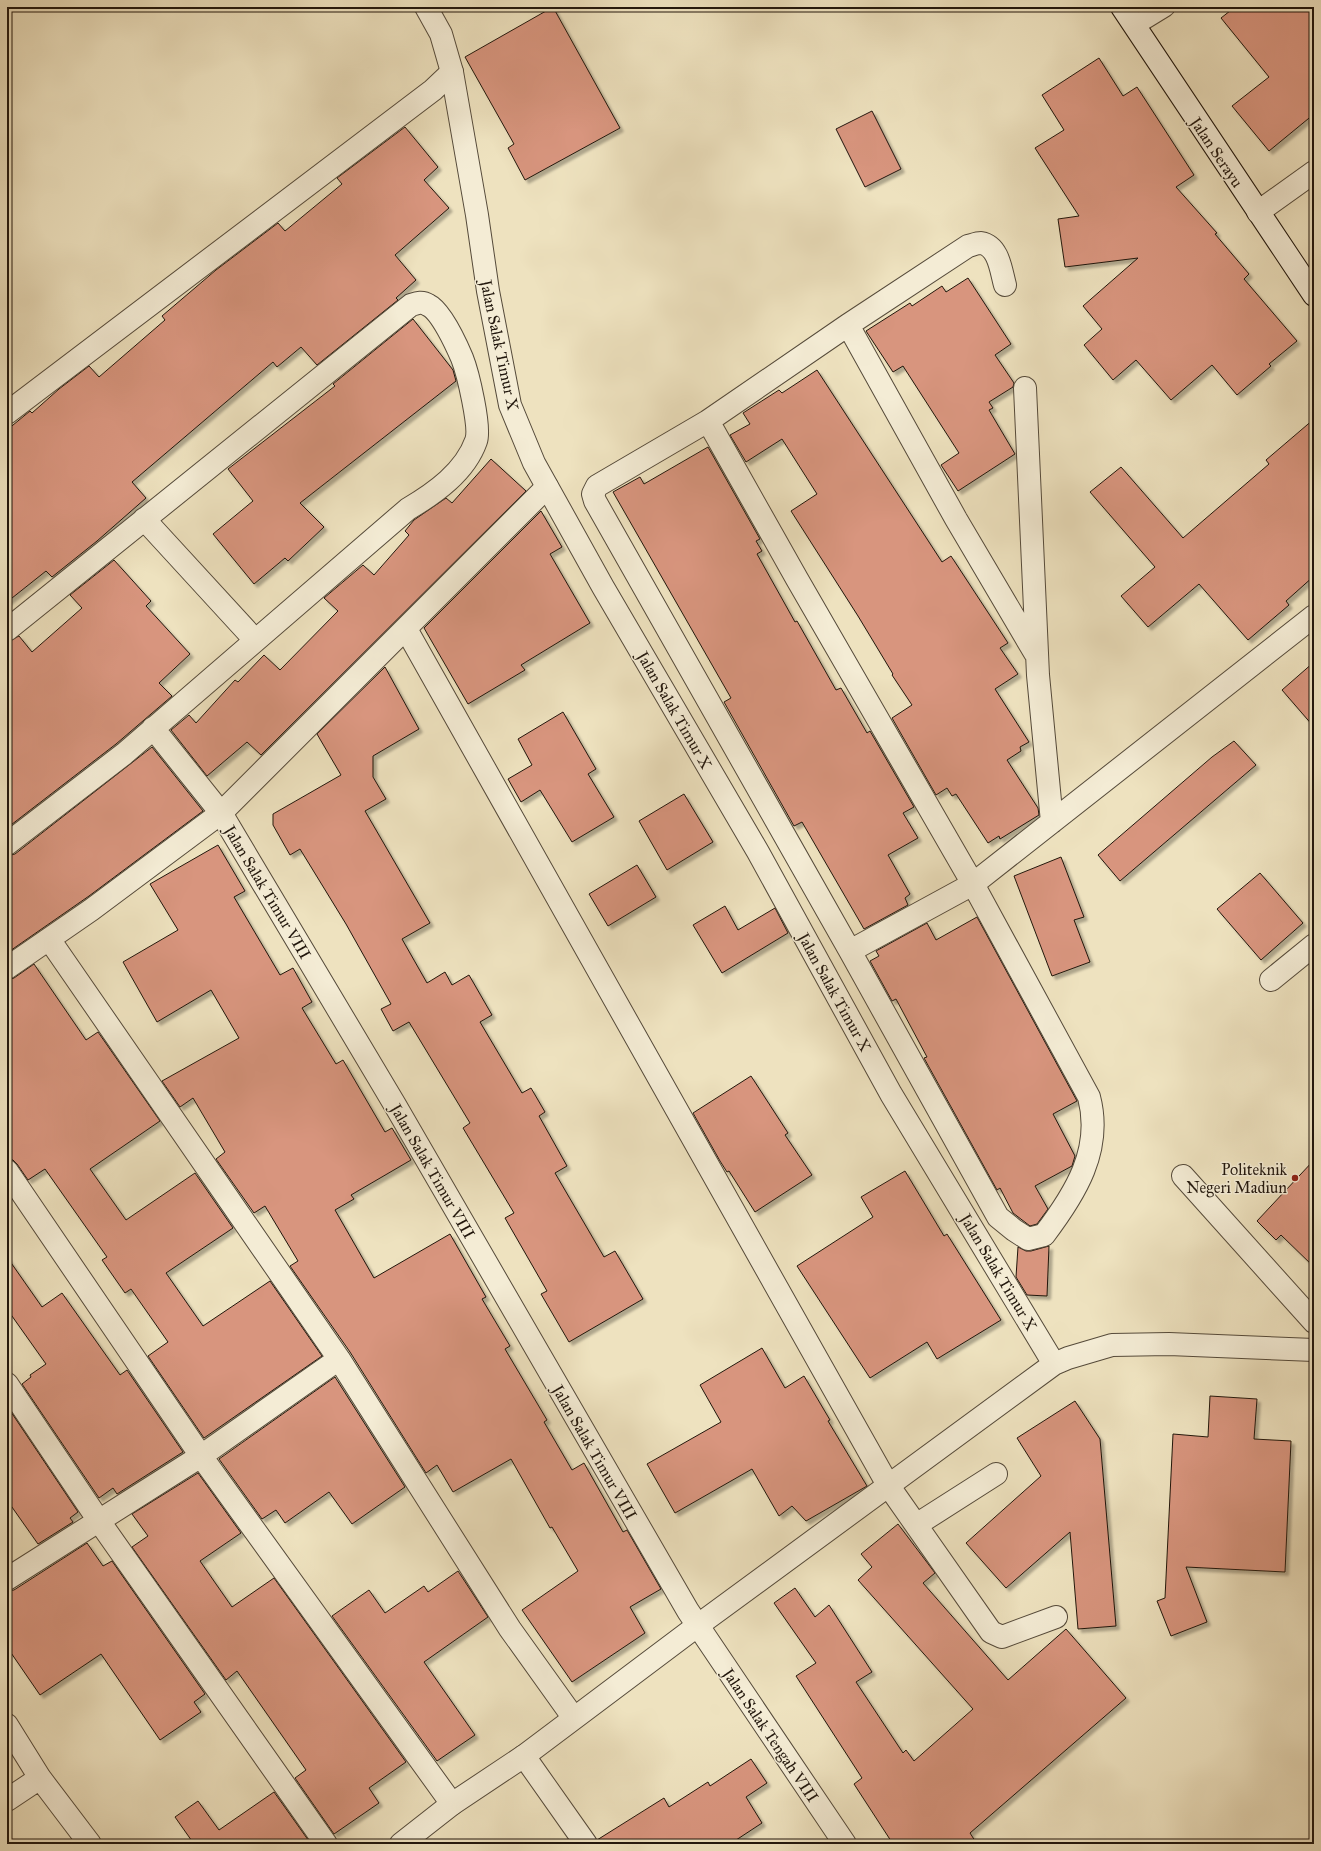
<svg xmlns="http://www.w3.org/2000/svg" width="1321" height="1851" viewBox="0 0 1321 1851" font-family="'IM FELL Great Primer',serif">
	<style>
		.building { fill: #d8957e; stroke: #22170d; filter: url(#shadow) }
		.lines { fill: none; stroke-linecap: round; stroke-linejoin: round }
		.service-casing { stroke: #554a3a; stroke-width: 21 }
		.minor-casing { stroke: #554a3a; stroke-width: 24 }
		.tertiary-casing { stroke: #554a3a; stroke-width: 24 }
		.secondary-casing { stroke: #22170d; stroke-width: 24 }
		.service { stroke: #f4ecd5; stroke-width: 19 }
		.minor { stroke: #f4ecd5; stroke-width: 22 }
		.tertiary { stroke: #f4ecd5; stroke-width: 22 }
		.secondary { stroke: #f4ecd5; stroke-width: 22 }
		.poi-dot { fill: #8f2418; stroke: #f4ecd5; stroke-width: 1.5 }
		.labels { text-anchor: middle; stroke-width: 3; stroke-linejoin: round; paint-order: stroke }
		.street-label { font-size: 16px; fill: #22170d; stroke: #f4ecd5 }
		.poi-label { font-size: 16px; fill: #22170d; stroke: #f4ecd5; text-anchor: end }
	</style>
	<defs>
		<filter id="shadow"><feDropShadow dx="3.5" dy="3.5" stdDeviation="1" flood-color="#0004"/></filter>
	</defs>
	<rect width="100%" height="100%" fill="#eee2bf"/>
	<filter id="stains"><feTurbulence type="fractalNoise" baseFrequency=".005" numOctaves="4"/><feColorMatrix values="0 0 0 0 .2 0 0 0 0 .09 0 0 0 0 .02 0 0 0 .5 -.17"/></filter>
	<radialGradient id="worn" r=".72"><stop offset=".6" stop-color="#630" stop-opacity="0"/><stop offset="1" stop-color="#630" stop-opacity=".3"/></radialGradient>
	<!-- building -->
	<path class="building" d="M553,7L620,128L525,180L508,148L514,144L465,57Z
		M1235,7H1314V114L1269,151L1232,106L1269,77L1221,18Z
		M1099,58L1123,96L1137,87L1194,175L1176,187L1217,233L1215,234L1249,274L1244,279L1297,341L1269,364L1271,366L1237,395L1212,365L1171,400L1136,360L1113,380L1084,345L1102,329L1083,306L1138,258L1065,267L1058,219L1079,216L1035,148L1064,130L1042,95Z
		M872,111L901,169L865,187L836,129Z
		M405,127L438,167L424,180L449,208L395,255L416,280L396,298L398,300L317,365L301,347L277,367L273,362L132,482L146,498L97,541L52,577L46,571L7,602V430L30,411L32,413L59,389L89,366L99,377L165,320L162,316L216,270L278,223L285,231L342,184L337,178Z
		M968,278L1011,344L995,355L1014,383L1013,387L989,402L993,408L989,410L1015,454L958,491L941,465L959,453L903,366L893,372L866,331L910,303L912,306L942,286L946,292Z
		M413,319L453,370L456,381L300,503L324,527L288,561L285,558L254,584L213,534L253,501L228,469L335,386L333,384Z
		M817,370L942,562L951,556L1008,643L1000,648L1018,674L995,689L1029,742L1020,747L1021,751L1007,760L1038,808L1039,815L1000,839L999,836L988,843L956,794L952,796L947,788L936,795L892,718L912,705L892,675L893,674L858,616L791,511L817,494L782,439L746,462L730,435L750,424L743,413L779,390L782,393Z
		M1314,419V576L1286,601L1289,605L1248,640L1199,584L1148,627L1121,596L1155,567L1090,492L1121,467L1183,538L1269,464L1266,460Z
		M708,447L760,539L756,541L762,551L757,554L795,622L797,621L836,690L841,688L867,733L870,731L914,807L903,813L918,838L888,855L910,894L905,898L908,905L864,929L802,822L794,826L724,702L731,698L613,492L640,477L644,484Z
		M491,459L526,491L261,755L247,742L207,776L171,730L189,715L196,723L235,680L238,682L264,655L280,670L338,611L324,598L363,565L374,575L409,535L405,531L414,520L446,498L452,503Z
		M541,511L562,547L550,554L590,623L521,665L525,670L468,704L424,628Z
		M114,560L151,601L146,606L190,654L159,683L172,696L116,744L7,828V642L19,636L32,652L82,608L70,595Z
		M1314,662V727L1282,690Z
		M385,667L419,729L373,756V777L386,799L365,811L430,923L402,939L427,983L445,972L452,985L469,975L492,1015L480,1022L522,1093L531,1088L545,1112L539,1116L567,1166L555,1173L604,1257L615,1251L643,1299L569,1342L541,1294L547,1291L505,1218L514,1213L463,1128L470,1123L409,1022L393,1031L381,1009L391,1004L346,924L300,849L290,855L273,825V814L341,775L317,734Z
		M563,712L596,769L588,774L614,817L572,842L540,790L521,802L508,779L532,765L518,739Z
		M1234,741L1256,765L1120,881L1098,855L1212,757Z
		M152,747L203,811L89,896L7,953V856L15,854Z
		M684,794L713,842L667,870L639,821Z
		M218,845L245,891L234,897L280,975L293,968L312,1002L302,1008L336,1064L343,1060L385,1132L392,1128L411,1160L351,1195L354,1199L335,1210L374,1278L450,1234L486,1297L482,1299L510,1346L505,1349L547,1420L544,1422L572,1470L584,1463L623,1532L627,1530L661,1589L630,1607L645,1633L572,1682L522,1610L578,1571L552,1527L550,1528L511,1459L453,1492L437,1465L426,1473L350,1352L290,1266L298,1261L265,1206L254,1213L216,1159L225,1152L193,1098L180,1107L162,1081L239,1038L211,990L157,1022L123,962L178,930L150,884Z
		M1061,857L1084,917L1074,920L1090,962L1052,976L1014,876Z
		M637,865L656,897L608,926L589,894Z
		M1260,873L1303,923L1261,960L1217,909Z
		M725,906L738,930L775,908L788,933L722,973L693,925Z
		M977,917L1077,1101L1053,1114L1075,1156L1072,1166L1035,1186L1048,1209L1037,1224L1030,1226L1013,1213L1000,1188L997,1190L924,1058L927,1057L896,999L892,1001L870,961L879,956L876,951L927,923L936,940Z
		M34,964L86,1040L98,1032L160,1121L90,1169L126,1220L195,1173L233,1228L166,1273L203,1326L270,1281L322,1356L204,1438L148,1356L168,1342L131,1289L125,1293L102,1260L107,1257L45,1169L28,1180L17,1164L13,1160L7,1159V980L14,978Z
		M751,1076L788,1133L785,1135L812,1175L755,1212L729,1171L727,1172L720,1161L693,1113Z
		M1314,1160V1267L1281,1235L1276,1240L1257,1221Z
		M905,1171L944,1236L947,1234L1001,1320L937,1359L927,1342L870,1378L797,1266L873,1217L861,1197Z
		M1049,1246L1047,1296L1027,1295L1016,1277L1018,1247L1026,1251H1031Z
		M7,1257L42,1307L62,1293L120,1375L127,1370L183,1452L117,1494L113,1488L99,1498L22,1384L31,1377L30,1375L46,1364L7,1309Z
		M762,1348L785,1388L804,1376L830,1420L828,1421L867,1486L806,1521L792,1506L779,1516L752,1469L675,1513L647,1464L721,1422L700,1385Z
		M335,1377L405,1487L352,1524L329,1492L285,1523L276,1510L262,1519L219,1459Z
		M1210,1396L1257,1399L1254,1439L1291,1441L1285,1572L1186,1567L1207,1622L1171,1636L1157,1601L1165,1598L1173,1434L1208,1437Z
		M1075,1401L1100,1439L1116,1626L1078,1629L1070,1532L1006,1588L966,1543L1041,1476L1017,1438Z
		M7,1406L78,1512L70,1518L73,1522L38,1544L7,1500Z
		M198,1473L241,1533L200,1561L232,1607L274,1578L406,1762L369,1788L379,1803L334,1834L295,1778L306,1770L237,1671L226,1680L132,1547L148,1536L132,1514Z
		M898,1524L935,1573L923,1583L1008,1680L1066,1629L1126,1698L970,1833L977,1844H893L854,1784L862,1778L796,1676L816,1663L774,1603L795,1588L815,1617L829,1605L872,1672L856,1682L903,1753L906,1750L914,1761L973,1709L858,1580L872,1567L861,1554Z
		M87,1543L103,1566L112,1561L205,1694L194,1702L201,1712L160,1740L101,1654L40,1695L7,1647V1591L14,1590Z
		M458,1571L488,1617L424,1662L475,1735L437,1761L332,1616L369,1590L385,1613L424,1586L428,1592Z
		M751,1759L767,1783L746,1797L762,1823L730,1844H598L597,1840L664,1798L669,1807L708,1782L710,1786Z
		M274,1792L311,1844H194L175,1817L198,1801L219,1830Z"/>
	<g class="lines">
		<!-- service casing -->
		<g class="service-casing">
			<path id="service" d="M1134,26L1165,7"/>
		</g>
		<!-- minor casing -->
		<g class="minor-casing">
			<path id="minor" d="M1258,212L1314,172
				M848,325L956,519L1035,653
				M1025,388L1038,675L1052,822
				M7,413L433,90L452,72
				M708,421L797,579L973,884L1089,1097C1103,1150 1075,1194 1044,1235L1028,1239L1014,1230L998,1217L850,951L595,501L593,494L597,486Z
				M708,421L848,325L968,246C972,245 977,243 981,243C999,246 1001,271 1005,285
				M144,519L255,640
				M406,629L888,1485L991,1632L1002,1637L1056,1617
				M7,630L411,305C417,303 422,301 428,305C441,311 456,344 462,358C468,373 481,428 476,441C465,472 435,493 408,509L124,754L7,844
				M153,728L221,813L395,1105L688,1611L845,1844
				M49,939L339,1359L510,1629L573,1717
				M850,951L973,884L1314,616
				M7,968L91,910L221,813L547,487
				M1271,980L1314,945
				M7,1171L201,1456L452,1804
				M1183,1176L1314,1322
				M7,1384L99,1521L326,1844
				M916,1525L996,1474
				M7,1579L201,1456L339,1359
				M7,1725L40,1778L90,1844
				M524,1756L586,1844
				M7,1800L40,1778"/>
		</g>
		<!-- tertiary casing -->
		<g class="tertiary-casing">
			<path id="tertiary" d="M426,7L441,34L452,72L477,215L488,291L510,405L534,463L603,587L758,852L891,1094L1054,1364
				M401,1844L452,1804L524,1756L697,1626L1054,1364L1068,1358L1112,1345L1169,1344L1314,1350"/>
		</g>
		<!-- secondary casing -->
		<g class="secondary-casing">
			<path id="secondary" d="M1122,7L1314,295"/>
		</g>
		<!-- service -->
		<use href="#service" class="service"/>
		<!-- minor -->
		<use href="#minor" class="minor"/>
		<!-- tertiary -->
		<use href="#tertiary" class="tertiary"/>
		<!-- secondary -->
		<use href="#secondary" class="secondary"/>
	</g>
	<!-- markers -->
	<circle class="poi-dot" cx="1295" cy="1178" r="4"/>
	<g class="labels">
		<!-- street labels -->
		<g class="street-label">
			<text transform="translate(1217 152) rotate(56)" y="6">Jalan Serayu</text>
			<text transform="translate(500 345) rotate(78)" y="6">Jalan Salak Timur X</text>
			<text transform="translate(675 710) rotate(60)" y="6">Jalan Salak Timur X</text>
			<text transform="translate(268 892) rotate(59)" y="6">Jalan Salak Timur VIII</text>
			<text transform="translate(835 992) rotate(61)" y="6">Jalan Salak Timur X</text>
			<text transform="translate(433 1171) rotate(60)" y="6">Jalan Salak Timur VIII</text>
			<text transform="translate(999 1272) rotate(59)" y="6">Jalan Salak Timur X</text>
			<text transform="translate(595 1452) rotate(60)" y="6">Jalan Salak Timur VIII</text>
			<text transform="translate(771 1735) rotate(56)" y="6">Jalan Salak Tengah VIII</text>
		</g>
		<!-- poi labels -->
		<g class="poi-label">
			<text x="1287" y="1175">Politeknik<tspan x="1287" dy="18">Negeri Madiun</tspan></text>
		</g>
	</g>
	<!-- margin -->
	<rect width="1321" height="1851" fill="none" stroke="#eee2bf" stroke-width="24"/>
	<rect x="8" y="8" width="1305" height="1835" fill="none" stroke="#22170d" stroke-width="2"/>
	<rect x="12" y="12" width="1297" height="1827" fill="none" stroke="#22170d"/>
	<rect width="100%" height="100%" filter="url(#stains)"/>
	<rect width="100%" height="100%" fill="url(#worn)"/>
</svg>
